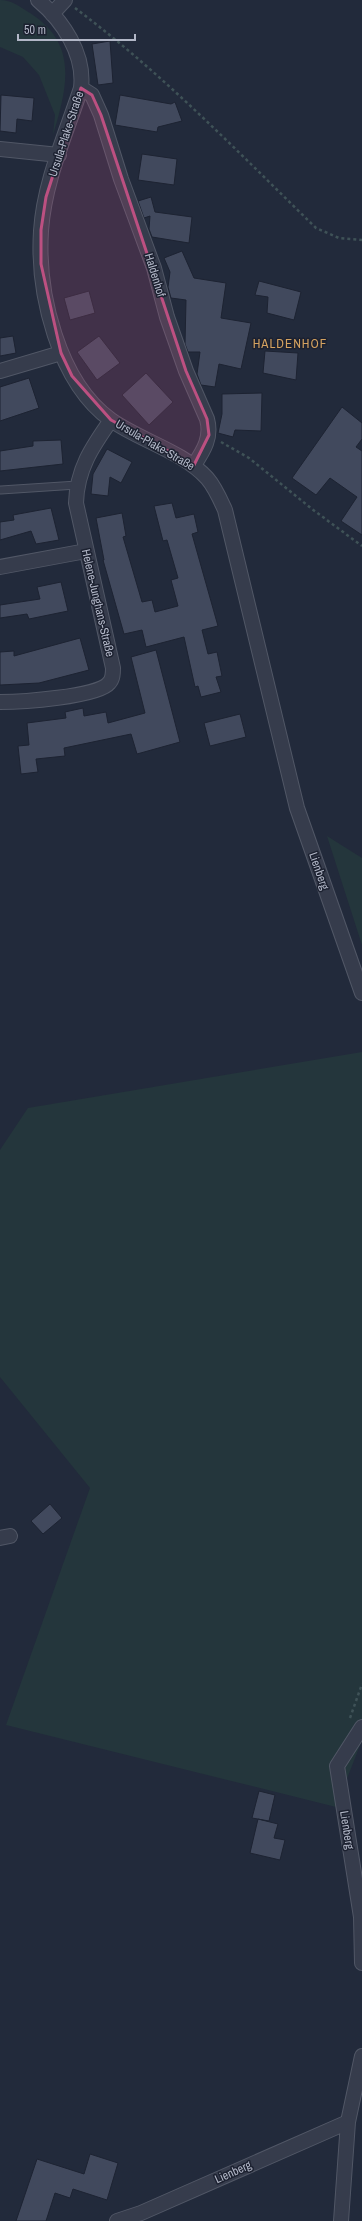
<svg xmlns="http://www.w3.org/2000/svg" width="362" height="2221" viewBox="0 0 362 2221" font-family="'Archivo Narrow',sans-serif">
	<style>
		.green { fill: #24363c }
		.building { fill: #41495d; stroke: #1d2332 }
		.lines { fill: none; stroke-linecap: round; stroke-linejoin: round }
		.lane-casing { stroke: #515766; stroke-width: 9 }
		.street-casing { stroke: #515766; stroke-width: 16 }
		.path { stroke: #3f5257; stroke-width: 2.5; stroke-dasharray: 3 3; stroke-linecap: butt }
		.lane { stroke: #363c4c; stroke-width: 7 }
		.street { stroke: #363c4c; stroke-width: 14 }
		.marked { fill: #bc5081; fill-opacity: 0.2; stroke: #bc5081; stroke-width: 3; stroke-linejoin: round }
		.labels { text-anchor: middle; stroke-width: 3; stroke-linejoin: round; paint-order: stroke }
		.street-label { font-size: 12px; fill: #b2b7c7; stroke: #1c2130 }
		.neighbourhood-label { font-size: 13px; letter-spacing: 1px; fill: #d4a260; stroke: #1c2130 }
	</style>
	<rect width="100%" height="100%" fill="#222a3b"/>
	<!-- green -->
	<path class="green" d="M0,0C12,0 20,7 30,13C79,44 67,88 53,135L55,115L39,75L23,57L0,47Z
		M327,836L362,858V945Z
		M362,1052V1740L336,1807L6,1725L90,1488L0,1377V1150L28,1108Z"/>
	<!-- building -->
	<path class="building" d="M110,41L113,83L98,85L92,44Z
		M1,95L34,98L32,121L17,119L16,133L0,131Z
		M120,95L171,104L175,102L182,121L158,127L157,132L115,125Z
		M142,154L177,159L174,185L138,180Z
		M151,197L155,212L192,217L189,243L152,237L149,229L150,216L144,218L138,201Z
		M182,251L194,278L226,283L221,318L251,323L241,369L219,364L215,387L201,385L197,374L200,352H188L185,344L186,300L171,298L168,287L170,272L164,258Z
		M259,281L301,292L294,320L267,313L268,297L255,295Z
		M89,291L95,313L70,320L64,298Z
		M13,336L16,353L0,356V338Z
		M99,336L120,363L97,380L77,352Z
		M265,351L298,353L296,380L263,373Z
		M146,373L173,402L149,425L122,395Z
		M29,378L39,408L0,421V387Z
		M262,393L261,431L235,430L233,437L218,433L222,414V394Z
		M342,407L362,423V439L356,447L362,451V535L341,521L357,497L330,478L316,495L292,478Z
		M61,440L63,464L0,471V451L33,446V441Z
		M107,449L132,462L121,483L110,477L108,496L91,494L93,474Z
		M172,503L176,518L194,514L198,532L192,534L218,626L202,630L208,654L217,652L222,676L216,677L221,692L201,697L198,686L195,687L184,637L146,647L142,630L124,634L103,560H104L96,518L122,513L126,536L123,537L142,602L152,600L155,612L178,606L171,580L178,578L167,540L163,541L154,506Z
		M51,508L59,540L36,544L31,531L0,540V522L14,520L13,515Z
		M61,582L68,611L29,619L27,614L0,618V605L40,599L37,587Z
		M80,638L89,670L39,683L0,685V652L14,651V656Z
		M156,650L180,742L137,754L131,734L64,748L65,756L36,759L38,772L21,774L18,746L29,745L27,723L66,718L65,712L83,708L84,716L106,712L108,723L145,713L131,657Z
		M240,714L246,737L210,746L204,723Z
		M50,1504L62,1518L43,1534L31,1521Z
		M259,1791L275,1795L269,1821L252,1818Z
		M258,1819L278,1824L274,1838L285,1840L280,1860L250,1853Z
		M90,2154L118,2163L107,2200L73,2189L70,2198L55,2193L46,2221H16L37,2159L84,2174Z"/>
	<g class="lines">
		<!-- lane casing -->
		<g class="lane-casing">
			<path id="lane" d="M1,490L77,485"/>
		</g>
		<!-- street casing -->
		<g class="street-casing">
			<path id="street" d="M38,0C63,21 85,54 81,88C66,134 44,182 41,231C37,293 58,382 111,420C141,441 182,451 207,478C215,487 220,499 225,510L297,808L362,993
				M52,14L65,0
				M81,88L92,95L101,115L121,179L154,268L167,317L186,371L207,419C212,437 204,450 194,465
				M0,149L59,155
				M0,371L61,353
				M0,567L86,551
				M0,702C20,702 98,697 109,683C113,679 113,673 113,668L76,503C77,469 92,447 111,420
				M0,1538L10,1536
				M362,1727L337,1766L361,1917L362,1963
				M117,2221L141,2213L348,2122
				M341,2221L348,2122L362,2056"/>
		</g>
		<!-- path -->
		<path class="path" d="M75,8C162,73 238,152 316,228L339,238L362,240
			M221,442L249,458L312,509L362,546
			M350,1718L362,1684"/>
		<!-- lane -->
		<use href="#lane" class="lane"/>
		<!-- street -->
		<use href="#street" class="street"/>
	</g>
	<!-- marked area -->
	<path class="marked" d="M81,88L92,95L101,115L186,371L207,419L209,435L194,465L111,420L72,376L61,353L41,264V230L46,197Z"/>
	<g class="labels">
		<!-- street labels -->
		<g class="street-label">
			<text transform="translate(66 134) rotate(-72)" y="4">Ursula-Plake-Straße</text>
			<text transform="translate(155 275) rotate(73)" y="4">Haldenhof</text>
			<text transform="translate(155 445) rotate(30)" y="4">Ursula-Plake-Straße</text>
			<text transform="translate(98 603) rotate(77)" y="4">Helene-Junghans-Straße</text>
			<text transform="translate(319 871) rotate(71)" y="4">Lienberg</text>
			<text transform="translate(347 1830) rotate(81)" y="4">Lienberg</text>
			<text transform="translate(233 2172) rotate(-24)" y="4">Lienberg</text>
		</g>
		<!-- neighbourhood labels -->
		<g class="neighbourhood-label">
			<text x="290" y="348">HALDENHOF</text>
		</g>
	</g>
	<!-- scale -->
	<path d="M18 34v6h117v-6" fill="none" stroke="#b2b7c7" stroke-width="2"/>
	<text x="24" y="34" font-size="12" fill="#b2b7c7" stroke="#1c2130" stroke-width="3" paint-order="stroke">50 m</text>
</svg>
